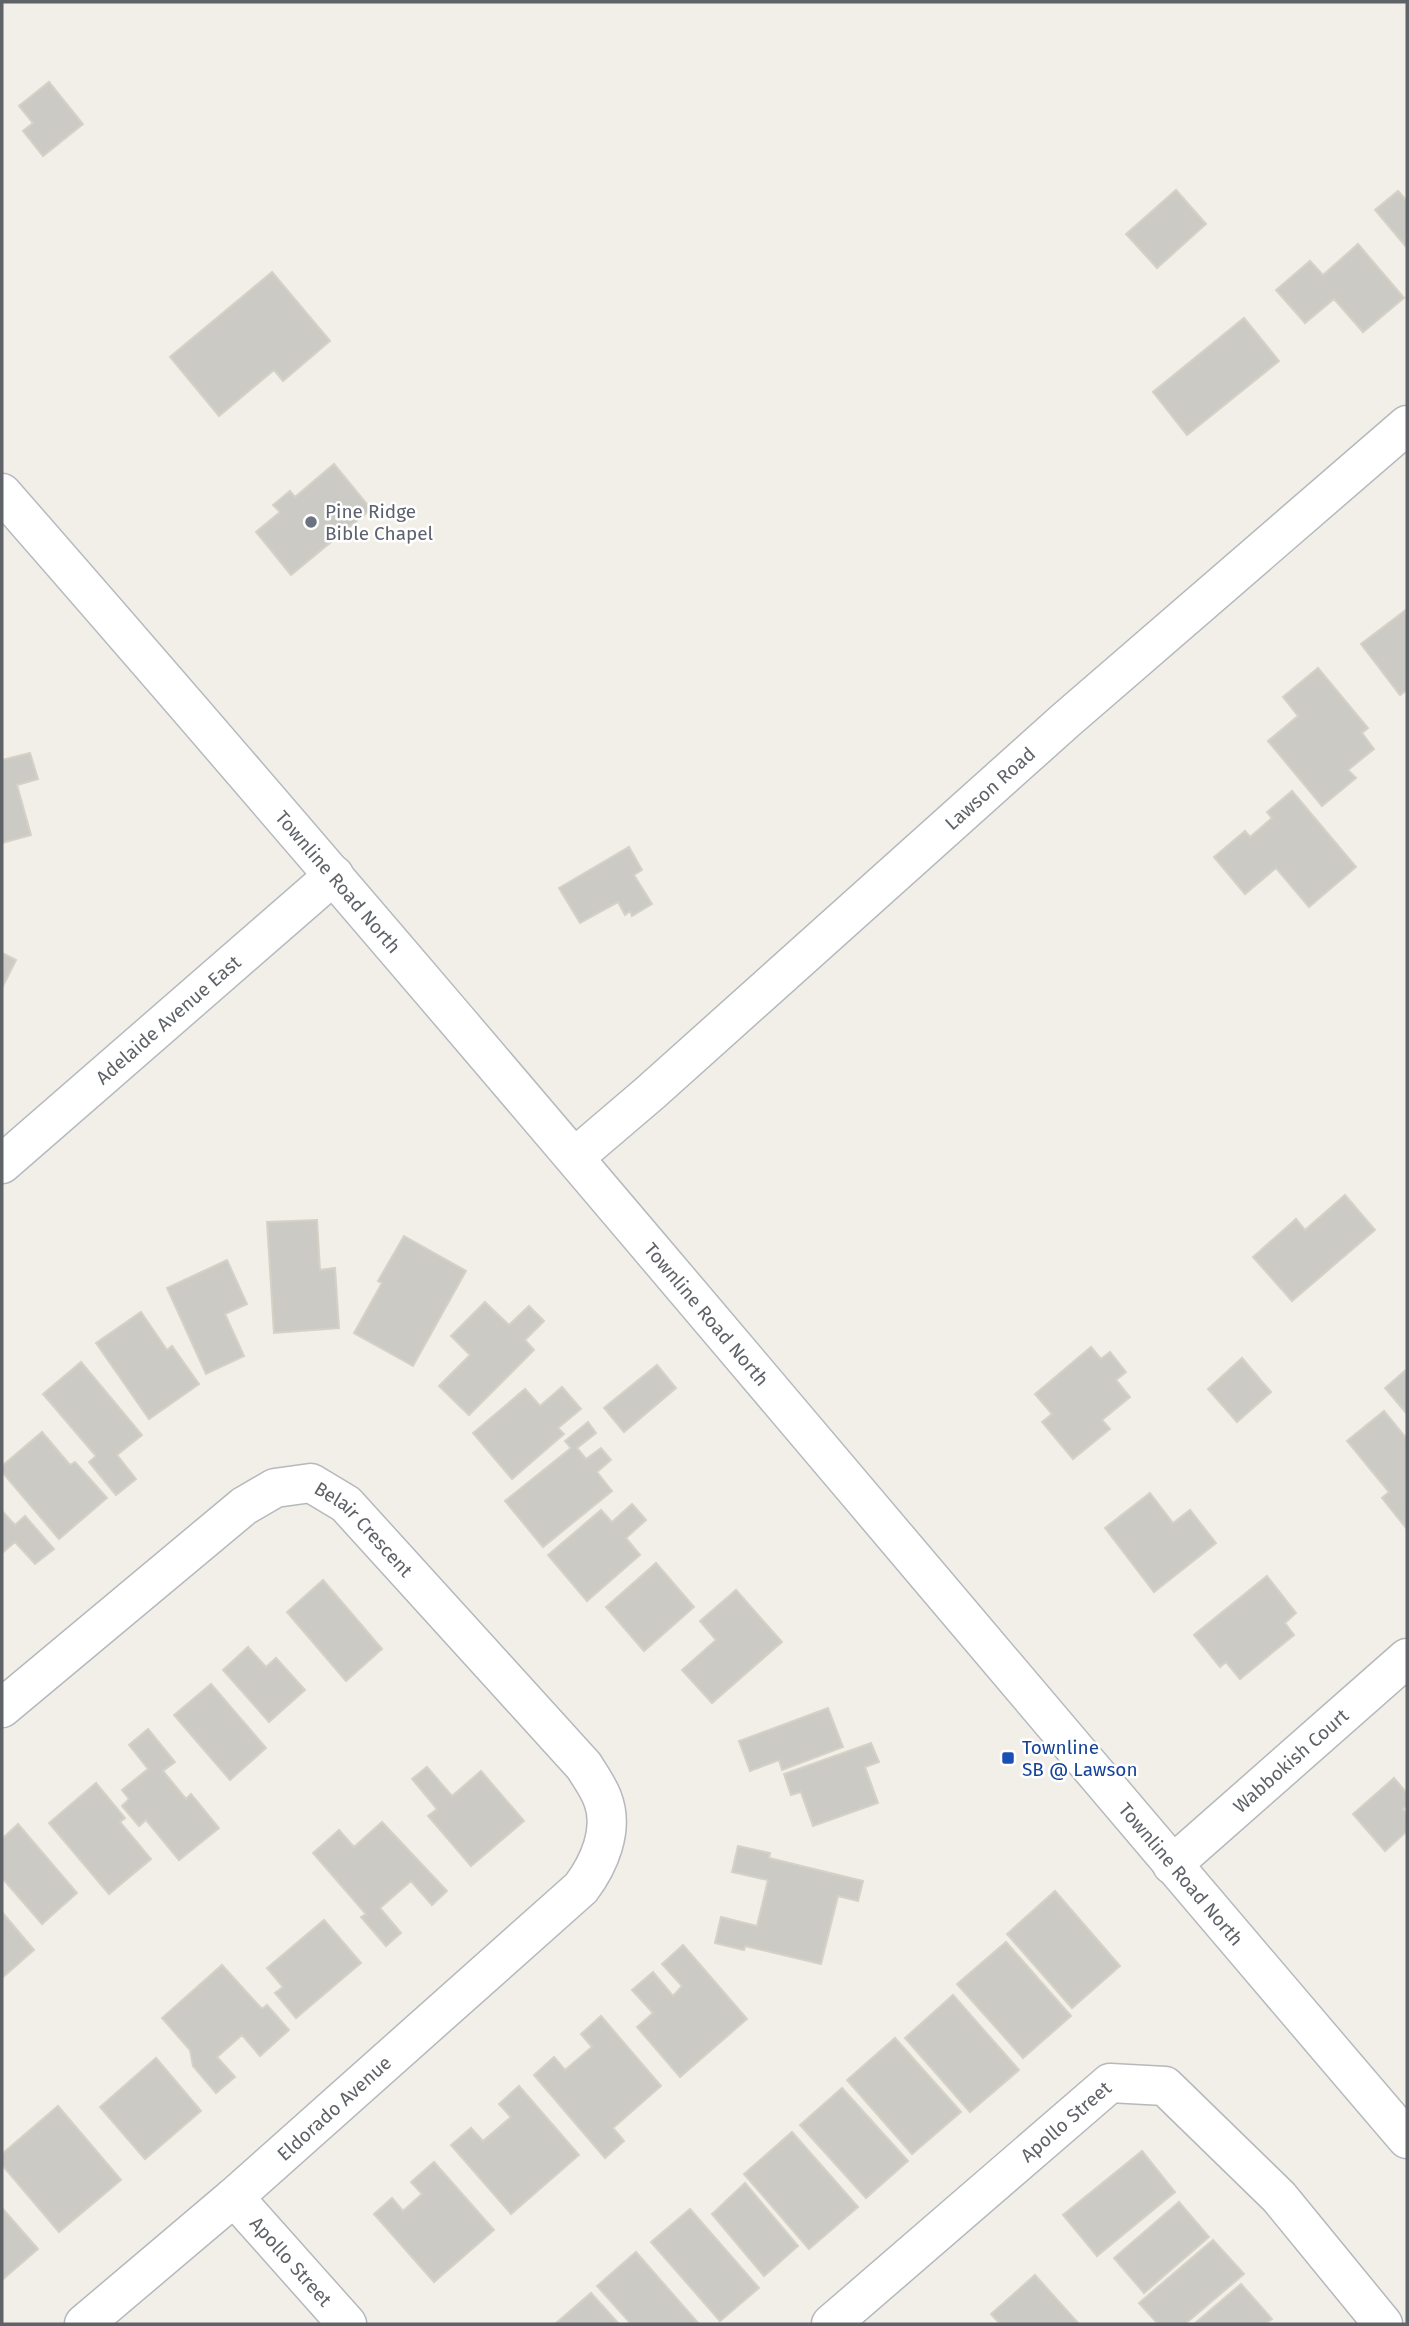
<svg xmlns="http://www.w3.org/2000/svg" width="1409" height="2326" viewBox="0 0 1409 2326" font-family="'Fira Sans',sans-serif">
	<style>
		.building { fill: #cccac5; stroke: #d6d1c6; stroke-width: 2 }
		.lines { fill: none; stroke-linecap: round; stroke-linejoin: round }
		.minor-casing { stroke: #b5b8bc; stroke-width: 41 }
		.secondary-casing { stroke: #b6babf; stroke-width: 41 }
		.minor { stroke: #fff; stroke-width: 38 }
		.secondary { stroke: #fff; stroke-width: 38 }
		.worship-dot { fill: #6b7280; stroke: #fff; stroke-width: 2.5 }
		.transit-dot { fill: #1a4fb4; stroke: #fff; stroke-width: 2.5 }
		.labels { text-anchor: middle; stroke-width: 5; stroke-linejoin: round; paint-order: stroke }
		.worship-label { font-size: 19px; fill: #5b616d; stroke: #fff; text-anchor: start }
		.street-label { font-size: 19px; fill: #5f6368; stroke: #fff }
		.transit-label { font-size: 19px; fill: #164399; stroke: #fff; text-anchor: start }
	</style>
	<rect width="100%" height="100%" fill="#f1efe8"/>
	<!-- building -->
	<path class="building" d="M49,82L83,124L43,156L23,131L33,123L19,106Z
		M1176,190L1206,224L1157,268L1126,234Z
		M1398,191L1407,201V248L1375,210Z
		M1358,244L1404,298L1363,332L1334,299L1305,323L1276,290L1310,261L1323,275Z
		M272,272L330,341L283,381L274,370L219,416L170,357Z
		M1244,318L1279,361L1187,435L1153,392Z
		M334,464L371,509L291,575L256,532L280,512L273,505L290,491L295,497Z
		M1407,609V690L1400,695L1361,644Z
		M1318,668L1368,728L1362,733L1374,749L1348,770L1356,778L1322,806L1268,741L1298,716L1283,697Z
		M30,753L38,779L17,785L31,835L2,843V760Z
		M1292,791L1356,867L1309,907L1276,868L1245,894L1214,857L1245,831L1250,837L1272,818L1267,812Z
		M629,847L642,870L634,875L652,904L632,916L630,911L625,915L618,902L580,923L559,888Z
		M2,953L16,960L2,988Z
		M1345,1195L1375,1230L1292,1301L1253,1257L1296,1219L1305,1230Z
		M317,1220L320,1270L335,1268L339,1328L274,1333L267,1222Z
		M404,1236L466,1271L413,1366L354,1333L382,1283L378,1281Z
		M227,1260L247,1304L225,1314L244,1356L206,1374L167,1288Z
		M485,1302L509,1325L529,1306L544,1321L525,1340L534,1350L469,1415L439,1386L470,1355L451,1336Z
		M141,1312L167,1350L172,1346L199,1384L149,1419L96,1343Z
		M1091,1347L1101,1359L1110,1352L1126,1372L1116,1380L1130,1397L1102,1420L1110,1429L1073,1459L1042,1422L1052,1414L1035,1394Z
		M1242,1358L1271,1392L1237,1422L1208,1389Z
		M81,1362L142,1435L117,1455L136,1479L116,1495L89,1462L96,1456L43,1394Z
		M657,1365L676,1388L624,1432L604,1408Z
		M1407,1369V1414L1385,1388Z
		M562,1387L581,1409L558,1428L564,1434L512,1479L473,1433L525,1389L540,1406Z
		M1384,1411L1407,1439L1406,1528L1382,1498L1389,1492L1347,1441Z
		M588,1422L596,1433L577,1448L586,1459L601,1448L611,1460L597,1472L612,1491L543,1547L505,1501L571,1448L565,1441Z
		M42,1432L70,1465L75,1462L107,1498L59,1539L2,1472V1466Z
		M1150,1493L1173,1523L1190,1510L1216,1543L1154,1592L1105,1528Z
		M632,1504L646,1520L626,1538L640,1555L587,1601L548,1555L601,1510L612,1522Z
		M2,1511L15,1525L25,1516L54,1549L35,1564L15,1542L2,1553Z
		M656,1563L694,1607L644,1651L606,1607Z
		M1267,1576L1296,1613L1285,1623L1294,1635L1240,1679L1226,1662L1220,1667L1194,1635Z
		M323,1580L382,1649L346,1681L287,1612Z
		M736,1590L782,1642L712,1703L682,1670L716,1640L700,1621Z
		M248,1647L266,1667L276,1658L305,1690L269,1722L223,1670Z
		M211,1684L266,1748L230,1780L174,1715Z
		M828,1708L843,1747L782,1770L779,1760L750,1771L739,1741Z
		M148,1729L175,1762L163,1771L186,1799L191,1794L219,1828L179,1860L146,1820L139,1826L122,1806L129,1799L122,1790L148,1769L129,1745Z
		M871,1743L879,1762L865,1767L878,1803L813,1826L801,1792L791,1795L784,1774Z
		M427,1767L452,1796L481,1771L524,1821L471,1866L428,1816L437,1809L412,1779Z
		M1394,1778L1407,1793V1806L1403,1809L1407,1814V1831L1385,1851L1353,1814Z
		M96,1783L125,1818L120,1822L151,1859L109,1894L49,1823Z
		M382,1822L447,1891L432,1905L411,1881L380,1908L401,1933L386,1946L361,1917L366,1914L313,1853L339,1830L354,1847Z
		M18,1824L77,1893L42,1924L2,1878V1839Z
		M738,1846L770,1853L769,1858L863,1881L858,1901L838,1896L821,1964L745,1946L744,1950L715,1943L721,1917L757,1926L768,1880L732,1872Z
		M1055,1891L1120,1966L1072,2008L1007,1934Z
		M2,1912L34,1950L2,1978Z
		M324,1920L361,1963L296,2018L275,1993L283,1987L267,1968Z
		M1006,1942L1071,2016L1023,2058L957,1984Z
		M683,1945L747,2019L680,2077L637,2027L653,2013L632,1990L653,1972L673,1996L682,1986L662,1964Z
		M222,1965L262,2009L267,2005L289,2030L260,2056L242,2035L217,2057L235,2077L216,2093L193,2066L190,2050L162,2018Z
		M953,1995L1019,2070L970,2112L905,2038Z
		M601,2016L661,2086L613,2128L624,2141L605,2158L534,2075L554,2057L565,2070L592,2047L581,2034Z
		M895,2038L961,2112L912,2154L847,2080Z
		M156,2058L201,2111L145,2159L100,2107Z
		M519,2086L579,2155L511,2214L451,2145L471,2128L483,2141L511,2117L499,2104Z
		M842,2088L908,2161L866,2198L800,2125Z
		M58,2106L121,2180L59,2232L2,2165V2154Z
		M792,2132L858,2207L809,2249L744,2174Z
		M1142,2151L1175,2192L1097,2256L1063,2215Z
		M434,2162L494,2230L434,2282L374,2214L392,2198L403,2211L422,2194L411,2182Z
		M745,2183L798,2246L764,2276L712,2214Z
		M1179,2202L1209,2237L1144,2293L1114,2258Z
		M2,2208L38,2249L2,2280Z
		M690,2209L759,2288L720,2321L651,2242Z
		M1213,2240L1244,2274L1185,2324H1158L1139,2303Z
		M636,2252L699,2324H631L597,2286Z
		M1035,2275L1079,2324H1000L991,2314Z
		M1241,2284L1272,2319L1265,2324H1194Z
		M591,2293L619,2324H555Z"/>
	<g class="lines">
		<!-- minor casing -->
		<g class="minor-casing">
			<g id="minor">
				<path id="s1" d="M575,1157L650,1093L1066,720L1407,425"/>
				<path id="s2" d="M2,1708L244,1506L275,1488L311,1483L346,1504L584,1766C590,1776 599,1788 603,1800C614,1830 599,1864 581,1888L234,2197L84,2324"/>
				<path id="s3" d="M1172,1865L1407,1658"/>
				<path id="s4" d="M234,2197L347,2324"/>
				<path id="s5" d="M831,2324L1110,2083L1165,2086L1279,2197L1383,2324"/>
			</g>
		</g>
		<!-- secondary casing -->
		<g class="secondary-casing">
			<g id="secondary">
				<path id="s6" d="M2,493C477,1036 938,1591 1407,2139"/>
				<path id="s7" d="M2,1164L334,875"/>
			</g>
		</g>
		<!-- minor -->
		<use href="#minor" class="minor"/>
		<!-- secondary -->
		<use href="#secondary" class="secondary"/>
	</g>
	<!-- markers -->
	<circle class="worship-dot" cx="311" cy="522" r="7"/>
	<rect class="transit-dot" x="1001" y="1751" width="14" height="14" rx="3.5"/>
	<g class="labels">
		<!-- worship labels -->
		<g class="worship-label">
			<text x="325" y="518">Pine Ridge<tspan x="325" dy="22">Bible Chapel</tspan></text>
		</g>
		<!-- street labels -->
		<g class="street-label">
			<text dy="7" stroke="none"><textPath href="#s1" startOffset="555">Lawson Road</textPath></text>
			<text dy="7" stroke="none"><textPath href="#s6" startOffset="514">Townline Road North</textPath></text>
			<text dy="7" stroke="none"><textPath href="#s7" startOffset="220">Adelaide Avenue East</textPath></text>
			<text dy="7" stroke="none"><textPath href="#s6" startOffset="1082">Townline Road North</textPath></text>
			<text dy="7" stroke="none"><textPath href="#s2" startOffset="458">Belair Crescent</textPath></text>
			<text dy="7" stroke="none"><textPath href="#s3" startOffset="158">Wabbokish Court</textPath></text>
			<text dy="7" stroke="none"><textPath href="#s6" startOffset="1816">Townline Road North</textPath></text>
			<text transform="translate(334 2108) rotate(-42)" y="7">Eldorado Avenue</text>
			<text dy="7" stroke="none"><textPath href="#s5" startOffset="310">Apollo Street</textPath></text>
			<text dy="7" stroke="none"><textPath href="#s4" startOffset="86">Apollo Street</textPath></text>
		</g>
		<!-- transit labels -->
		<g class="transit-label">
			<text x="1022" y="1754">Townline<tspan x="1022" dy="22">SB @ Lawson</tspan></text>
		</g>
	</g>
	<!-- border -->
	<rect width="1409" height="2326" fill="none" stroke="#5f6368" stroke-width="7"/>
</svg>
